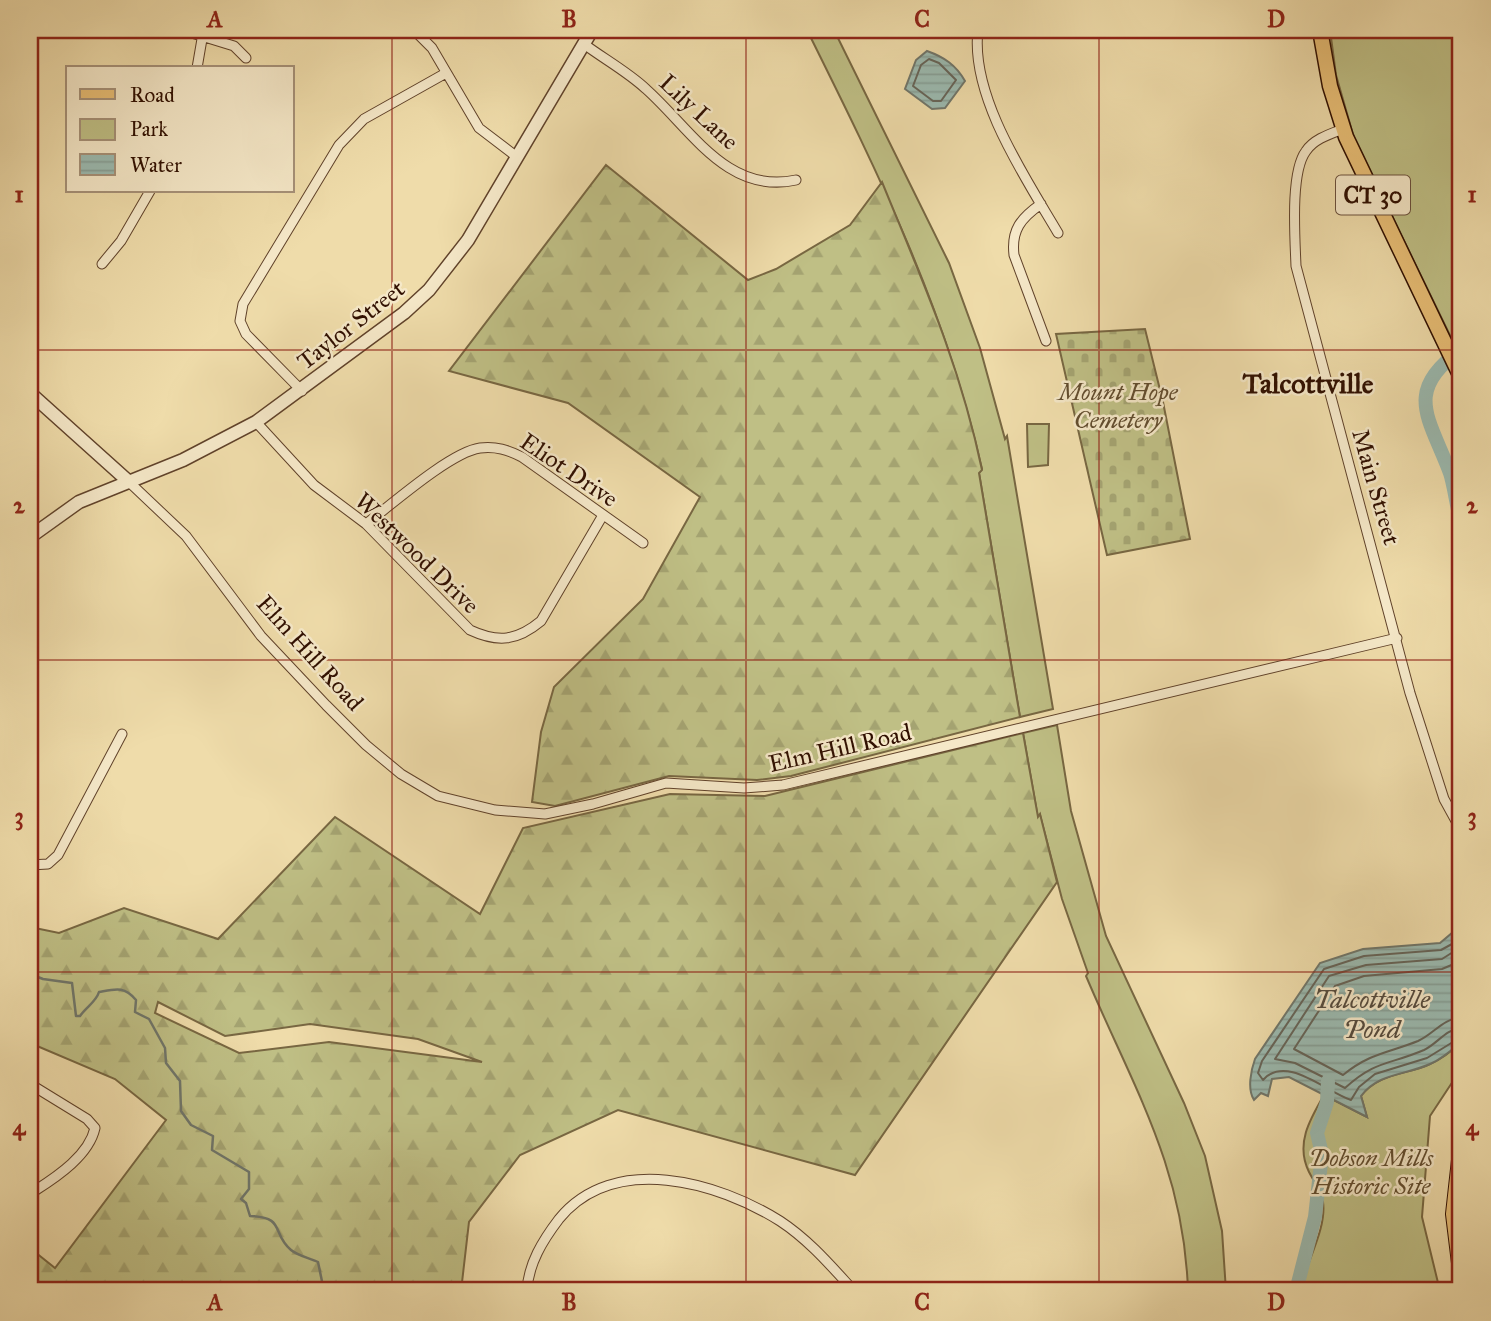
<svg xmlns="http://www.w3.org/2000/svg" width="1491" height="1321" viewBox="0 0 1491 1321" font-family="'IM FELL Great Primer',serif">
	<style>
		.green { fill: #bfbf85; stroke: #786742; stroke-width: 2 }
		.forest { fill: url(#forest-firs); stroke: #786742; stroke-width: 2; fill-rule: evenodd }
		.cemetery { fill: url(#cemetery-stones); stroke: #786742; stroke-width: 2 }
		.water { fill: url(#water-rules); stroke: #70766a; stroke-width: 2 }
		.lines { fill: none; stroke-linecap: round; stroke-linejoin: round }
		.shore { stroke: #666458; stroke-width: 2 }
		.stream { stroke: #70766a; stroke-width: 2.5 }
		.river { stroke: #9bbab0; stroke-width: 14 }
		.minor-casing { stroke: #60422a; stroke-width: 11 }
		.tertiary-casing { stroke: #60422a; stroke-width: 15 }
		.primary-casing { stroke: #300f00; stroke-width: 17 }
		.motorway-casing { stroke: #300f00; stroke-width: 20 }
		.minor { stroke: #f5e8c8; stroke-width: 9 }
		.tertiary { stroke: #f5e8c8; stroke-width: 12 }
		.primary { stroke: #e8be75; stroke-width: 14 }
		.motorway { stroke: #e8be75; stroke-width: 18 }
		.grid { fill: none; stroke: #8f2418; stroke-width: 2; stroke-opacity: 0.55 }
		.labels { text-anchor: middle; stroke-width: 5; stroke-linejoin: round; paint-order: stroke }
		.shield { fill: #f5e8c8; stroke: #6b503c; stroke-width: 2 }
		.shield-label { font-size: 23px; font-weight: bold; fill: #300f00 }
		.street-label { font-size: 24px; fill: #300f00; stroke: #f5e8c8 }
		.park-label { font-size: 24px; font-style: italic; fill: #624d2f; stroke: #f5e8c8 }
		.water-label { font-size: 26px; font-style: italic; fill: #554b3e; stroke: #f5e8c8 }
		.quarter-label { font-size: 28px; font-weight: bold; fill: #300f00; stroke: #f5e8c8 }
		.neatline { fill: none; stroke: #8f2418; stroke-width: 2.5 }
		.grid-label { font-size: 23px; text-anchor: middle; font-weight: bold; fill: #8f2418 }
	</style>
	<defs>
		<pattern id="forest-firs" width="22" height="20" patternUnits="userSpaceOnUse" patternTransform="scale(1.75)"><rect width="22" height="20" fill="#bfbf85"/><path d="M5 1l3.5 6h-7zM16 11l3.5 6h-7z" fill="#a4a371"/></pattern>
		<pattern id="cemetery-stones" width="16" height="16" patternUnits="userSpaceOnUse" patternTransform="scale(1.75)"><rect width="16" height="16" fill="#bfbf85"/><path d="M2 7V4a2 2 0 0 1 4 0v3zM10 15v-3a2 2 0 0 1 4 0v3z" fill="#a4a371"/></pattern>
		<pattern id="water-rules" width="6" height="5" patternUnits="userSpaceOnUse" patternTransform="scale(1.75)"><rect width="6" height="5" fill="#9bbab0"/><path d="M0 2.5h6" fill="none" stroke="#869f96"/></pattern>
	</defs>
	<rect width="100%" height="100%" fill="#efdcaa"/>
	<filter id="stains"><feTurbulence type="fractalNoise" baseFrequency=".00286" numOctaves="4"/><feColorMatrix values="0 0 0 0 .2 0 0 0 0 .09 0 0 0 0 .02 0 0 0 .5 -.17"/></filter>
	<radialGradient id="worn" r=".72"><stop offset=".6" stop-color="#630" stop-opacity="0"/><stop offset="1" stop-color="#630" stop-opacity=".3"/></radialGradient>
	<!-- green -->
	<path class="green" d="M807,30H834L949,263L980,348L1005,439L1007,436L1053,709L1020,717L979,473L982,469C946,310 879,175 807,30Z
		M1330,30H1461V358L1354,138L1336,75Z
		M1027,424H1049L1048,465L1028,467Z
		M1057,725L1071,811L1106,936L1184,1103L1205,1156L1222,1231L1226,1291H1188C1184,1167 1133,1087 1086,976L1088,973L1062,899L1040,815L1038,818L1023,733Z
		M1461,1042V1069L1430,1116L1422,1217L1440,1291H1300C1305,1264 1327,1229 1323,1202C1322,1192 1313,1180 1309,1172C1295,1144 1310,1119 1324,1095L1367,1117L1361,1096C1379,1073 1406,1075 1430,1064C1441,1059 1453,1050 1461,1042Z"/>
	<!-- forest -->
	<path class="forest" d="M606,165L748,280L776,269L850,225L882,182C922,280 960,364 982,470L979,473L1020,717L791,776L757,780L669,776L555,806L532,802L541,732L554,687L643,599L700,497L568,403L449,371Z
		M1023,733L1038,817L1040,814L1057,882L855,1175L618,1110L520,1155L469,1222L461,1291H30V1248L55,1268L166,1120L115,1079L30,1043V927L59,933L124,908L218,939L335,817L480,914L523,828L670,794L765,796ZM158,1002L225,1036L310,1024L418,1039L482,1062L329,1042L239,1053L155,1013Z"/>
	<!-- cemetery -->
	<path class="cemetery" d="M1145,329L1163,402L1190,539L1107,555L1056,334Z"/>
	<!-- water -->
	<path class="water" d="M927,51C944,57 956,65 965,81L945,108L932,109L905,89L916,60Z
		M1461,916V1042C1452,1050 1442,1059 1430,1064C1406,1075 1378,1073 1361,1096L1367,1117L1289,1077L1272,1079L1268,1096L1261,1093L1254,1100C1247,1089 1251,1070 1255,1059L1320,963L1363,949L1440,943L1453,932Z"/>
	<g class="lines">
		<!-- shore -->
		<path class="shore" d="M929,59L939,63L956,80L941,101H933L913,86L921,65Z
			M1461,932L1452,944L1441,950L1364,956L1324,969L1262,1061L1258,1073L1263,1080C1286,1054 1325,1091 1351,1100L1359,1087L1375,1074L1427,1058L1461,1037
			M1461,947L1442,959L1366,965L1329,976L1275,1059L1295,1063L1345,1088C1376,1060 1389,1065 1424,1050C1437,1044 1446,1029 1461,1028
			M1461,961L1442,969L1364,976L1335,986L1294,1049L1343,1075C1370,1053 1388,1053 1418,1041C1434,1034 1443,1018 1461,1018"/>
		<!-- stream -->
		<path class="stream" d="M30,974L43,979L72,983L76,1016H80C86,1007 96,1002 99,992C116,989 124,986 136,1000L135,1012L149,1019L165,1048L166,1063L180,1081L181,1111L191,1125L213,1136L212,1150L249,1172V1189L241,1199L246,1203L250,1216C286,1217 271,1233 291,1250C298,1256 310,1258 318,1262L324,1291"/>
		<!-- river -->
		<path class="river" d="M1461,350C1402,391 1430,419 1450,473C1455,489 1456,506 1461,521
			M1296,1291L1315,1217L1322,1154L1317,1133L1327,1102L1328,1081"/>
		<!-- minor casing -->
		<g class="minor-casing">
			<path id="minor" d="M182,30L234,46L246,58
				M414,30L432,48L479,128L517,157
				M978,30C970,96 1025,177 1058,233
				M584,44C604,59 628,72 646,89C691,129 727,195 796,180
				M197,68L202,39
				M1343,129C1330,134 1314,139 1306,151C1290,172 1295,238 1296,266L1410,693L1444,799L1461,830
				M1041,204C1021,218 1011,230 1014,255L1046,341
				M102,264L121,241L150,191
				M302,391L246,334L240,321L243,304L339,145L364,119L446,73
				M256,422L314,485L366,524L470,630C498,643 517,641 541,621L603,515
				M128,481L186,536L261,636L326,705L366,745L401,774L438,796L495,810L545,814L593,804L666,783L744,788L783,785L1397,638
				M366,524C392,504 451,452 480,448C496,446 508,450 522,457L643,543
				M30,865L48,864L58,855L122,734
				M30,1084L87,1119L95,1128C89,1155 58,1176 36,1190
				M527,1291C528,1264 543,1240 559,1219C614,1152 718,1182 780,1221C809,1240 831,1266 854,1291"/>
		</g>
		<!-- tertiary casing -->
		<g class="tertiary-casing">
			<path id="tertiary" d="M30,393L128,481
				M30,537L79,502L183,460L256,422L404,313L429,290L468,240L592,30"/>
		</g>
		<!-- primary casing -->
		<g class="primary-casing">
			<path id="primary" d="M1320,30L1330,86L1346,137L1461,377"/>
		</g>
		<!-- motorway casing -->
		<g class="motorway-casing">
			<path id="motorway" d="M1461,1160L1455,1214L1461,1263"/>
		</g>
		<!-- minor -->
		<use href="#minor" class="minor"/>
		<!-- tertiary -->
		<use href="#tertiary" class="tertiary"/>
		<!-- primary -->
		<use href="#primary" class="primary"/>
		<!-- motorway -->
		<use href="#motorway" class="motorway"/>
	</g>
	<!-- grid -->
	<path class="grid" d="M392,30V1291M746,30V1291M1099,30V1291M30,350H1461M30,660H1461M30,972H1461"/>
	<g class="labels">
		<!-- shield labels -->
		<rect class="shield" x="1336" y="175.5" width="74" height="39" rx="5"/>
		<g class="shield-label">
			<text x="1373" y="203">CT 30</text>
		</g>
		<!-- street labels -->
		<g class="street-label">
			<text transform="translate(699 112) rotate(43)" y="8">Lily Lane</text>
			<text transform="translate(351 325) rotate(-38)" y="8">Taylor Street</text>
			<text transform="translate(569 470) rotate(34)" y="8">Eliot Drive</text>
			<text transform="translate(1376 487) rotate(74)" y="8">Main Street</text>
			<text transform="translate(417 553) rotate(44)" y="8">Westwood Drive</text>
			<text transform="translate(310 653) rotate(48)" y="8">Elm Hill Road</text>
			<text transform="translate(840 748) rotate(-13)" y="8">Elm Hill Road</text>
		</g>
		<!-- park labels -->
		<g class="park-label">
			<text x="1118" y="400">Mount Hope<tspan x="1118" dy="28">Cemetery</tspan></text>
			<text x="1371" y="1166">Dobson Mills<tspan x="1371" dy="28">Historic Site</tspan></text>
		</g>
		<!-- water labels -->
		<g class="water-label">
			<text x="1372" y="1008">Talcottville<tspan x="1372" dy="30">Pond</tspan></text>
		</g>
		<!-- quarter labels -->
		<g class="quarter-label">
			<text x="1308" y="393">Talcottville</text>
		</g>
	</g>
	<!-- margin -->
	<rect width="1491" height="1321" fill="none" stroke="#efdcaa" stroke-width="77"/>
	<!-- legend -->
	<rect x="66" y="66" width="228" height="126" fill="#f5e8c8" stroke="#a69178" stroke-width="2"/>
	<rect x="80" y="89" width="35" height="10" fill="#e8be75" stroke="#a69178" stroke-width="2"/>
	<text x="130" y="102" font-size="21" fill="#300f00">Road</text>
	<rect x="80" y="119" width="35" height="21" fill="#bfbf85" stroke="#a69178" stroke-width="2"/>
	<text x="130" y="136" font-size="21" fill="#300f00">Park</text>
	<rect x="80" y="154" width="35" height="21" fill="url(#water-rules)" stroke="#a69178" stroke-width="2"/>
	<text x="130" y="172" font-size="21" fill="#300f00">Water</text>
	<rect x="38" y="38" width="1414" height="1244" class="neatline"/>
	<g class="grid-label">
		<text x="215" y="27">A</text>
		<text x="569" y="27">B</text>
		<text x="922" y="27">C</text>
		<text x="1276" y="27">D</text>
		<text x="19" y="202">1</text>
		<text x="1472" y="202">1</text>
		<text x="19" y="513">2</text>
		<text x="1472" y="513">2</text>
		<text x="19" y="824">3</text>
		<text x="1472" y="824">3</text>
		<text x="19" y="1135">4</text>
		<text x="1472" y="1135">4</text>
		<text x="215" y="1310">A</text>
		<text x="569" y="1310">B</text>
		<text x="922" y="1310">C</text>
		<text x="1276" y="1310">D</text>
	</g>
	<rect width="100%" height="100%" filter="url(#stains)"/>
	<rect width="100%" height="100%" fill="url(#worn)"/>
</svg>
